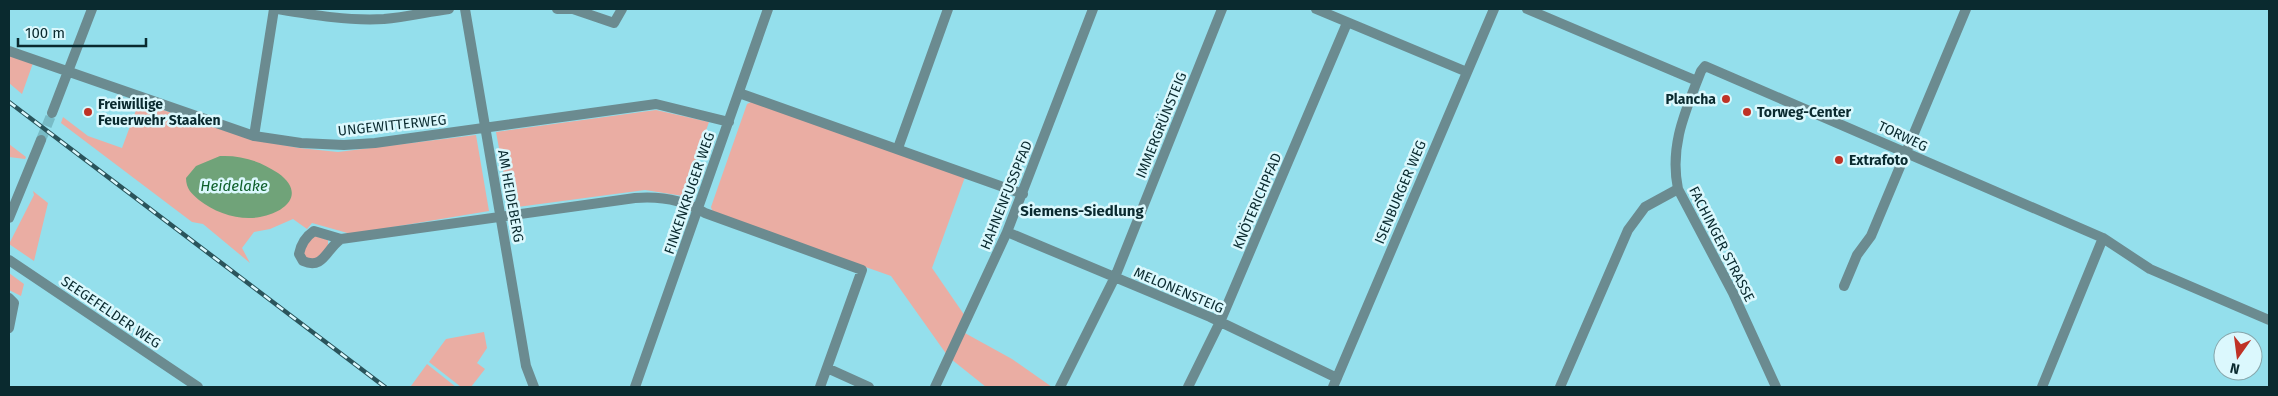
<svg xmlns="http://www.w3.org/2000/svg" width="2278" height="396" viewBox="0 0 2278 396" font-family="'Fira Sans',sans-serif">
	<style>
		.green { fill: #eaada3 }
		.water { fill: #70a379 }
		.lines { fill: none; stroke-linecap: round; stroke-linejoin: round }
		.minor-tunnel { stroke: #78bbc6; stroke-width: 10; stroke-dasharray: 10 5; stroke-linecap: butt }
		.minor { stroke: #6b8b90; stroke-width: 10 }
		.tertiary { stroke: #6b8b90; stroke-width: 10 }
		.rail-casing { stroke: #2a545b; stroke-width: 4.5 }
		.rail { stroke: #dbf8fd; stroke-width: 2.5; stroke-dasharray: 8; stroke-linecap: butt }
		.poi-dot { fill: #bf3226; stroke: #dbf8fd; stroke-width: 2 }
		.labels { text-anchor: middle; stroke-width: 5; stroke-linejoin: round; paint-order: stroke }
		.poi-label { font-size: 14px; font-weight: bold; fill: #0a2a2f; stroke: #dbf8fd; text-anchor: start }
		.street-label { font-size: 14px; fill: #0a2a2f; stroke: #dbf8fd }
		.water-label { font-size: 15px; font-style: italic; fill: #0f602b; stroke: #dbf8fd }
		.neighbourhood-label { font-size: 15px; font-weight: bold; fill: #0a2a2f; stroke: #dbf8fd }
	</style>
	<rect width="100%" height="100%" fill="#94dfec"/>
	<!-- green -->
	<path class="green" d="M9,54L33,63L22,94L9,83Z
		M753,101L965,177L932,268L965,316L947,355L891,276L713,213L711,207L747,104Z
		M139,102L250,139L299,148L338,152L476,135L489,211L351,234L312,223L307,229L293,219L270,229L254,232L242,248L250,263L203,224L192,222L61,123L63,117L88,136L122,148Z
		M656,110L709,122L683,196L645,190L510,208L496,132Z
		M9,144L26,157L25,159L9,157Z
		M33,191L48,203L34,261L9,244L34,195Z
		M312,235L328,240V246L319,260L304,258L303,247Z
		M9,273L24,284L21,296L9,290Z
		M484,332L487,348L477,363L485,369L471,387H461L429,362L446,339Z
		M963,332L1012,359L1052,387H986L951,359Z
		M427,364L456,387L411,386Z"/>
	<!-- water -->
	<path class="water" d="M220,156C241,155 260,161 278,173C306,193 287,212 260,217C240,221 215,213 199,200C192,194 186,189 186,178L196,166Z"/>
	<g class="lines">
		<!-- minor-tunnel -->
		<path class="minor-tunnel" d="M41,140L52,113"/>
		<!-- minor -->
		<path class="minor" d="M277,9C313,15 348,21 384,19C406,17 427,12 449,9
			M465,9L526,366L534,387
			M557,9H573L614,23L622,9
			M1316,9L1467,72
			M1527,9L1697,81
			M9,51L254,136L301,143L344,145L375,143L656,104L729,122
			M739,93L1023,194
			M52,113L92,9
			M254,136L274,9
			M898,148L948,9
			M9,218L41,140
			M1007,232L1210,317L1337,378
			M341,239C326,249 324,270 303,261L299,254C301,244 305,237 314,231L341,239L635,198C659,196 684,200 705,213L862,270L820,387
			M1844,286L1857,255L1871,236L1966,9
			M9,298L14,303L9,328
			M827,368L869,387
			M635,387L768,9
			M935,387L1007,232L1093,9
			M1060,387L1115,277L1222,9
			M1188,387L1220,322L1347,23
			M1333,387L1494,9
			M1560,387L1628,230L1645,207L1678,189
			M1776,387L1733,293L1678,189C1669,145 1686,110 1701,71L1705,66L2103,238L2150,269L2269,320
			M2042,387L2103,238"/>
		<!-- tertiary -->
		<path class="tertiary" d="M9,260L198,387"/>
		<!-- rail casing -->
		<g class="rail-casing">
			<path id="rail" d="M9,102L385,387"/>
		</g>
		<!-- rail -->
		<use href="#rail" class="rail"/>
	</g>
	<!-- markers -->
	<g class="poi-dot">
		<circle cx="1726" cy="99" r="5"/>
		<circle cx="88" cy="112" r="5"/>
		<circle cx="1747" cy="112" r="5"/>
		<circle cx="1839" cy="160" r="5"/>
	</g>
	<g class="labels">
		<!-- poi labels -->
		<g class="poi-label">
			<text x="1716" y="104" text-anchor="end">Plancha</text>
			<text x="98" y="109">Freiwillige<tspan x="98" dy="16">Feuerwehr Staaken</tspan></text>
			<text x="1757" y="117">Torweg-Center</text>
			<text x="1849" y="165">Extrafoto</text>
		</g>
		<!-- street labels -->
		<g class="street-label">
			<text transform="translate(392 125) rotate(-6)" y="5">UNGEWITTERWEG</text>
			<text transform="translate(1161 125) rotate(-68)" y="5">IMMERGRÜNSTEIG</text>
			<text transform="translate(1903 136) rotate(25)" y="5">TORWEG</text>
			<text transform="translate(1400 192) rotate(-67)" y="5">ISENBURGER WEG</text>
			<text transform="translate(689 193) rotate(-71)" y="5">FINKENKRUGER WEG</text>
			<text transform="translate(1006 195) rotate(-68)" y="5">HAHNENFUSSPFAD</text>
			<text transform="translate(511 196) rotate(80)" y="5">AM HEIDEBERG</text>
			<text transform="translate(1257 201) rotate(-67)" y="5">KNÖTERICHPFAD</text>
			<text transform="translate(1722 244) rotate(63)" y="5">FACHINGER STRASSE</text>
			<text transform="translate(1179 290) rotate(23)" y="5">MELONENSTEIG</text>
			<text transform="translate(111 312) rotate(34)" y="5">SEEGEFELDER WEG</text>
		</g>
		<!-- water labels -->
		<g class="water-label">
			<text x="234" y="191">Heidelake</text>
		</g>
		<!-- neighbourhood labels -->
		<g class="neighbourhood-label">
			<text x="1082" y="216">Siemens-Siedlung</text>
		</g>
	</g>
	<!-- border -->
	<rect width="2278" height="396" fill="none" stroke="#0a2a2f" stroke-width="20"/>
	<!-- north arrow -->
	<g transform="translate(2238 356) rotate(194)"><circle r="24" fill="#dbf8fd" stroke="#87a6ab"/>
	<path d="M0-4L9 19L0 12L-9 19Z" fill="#bf3226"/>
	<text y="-8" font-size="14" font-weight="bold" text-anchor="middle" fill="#0a2a2f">N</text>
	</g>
	<!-- scale -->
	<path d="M18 38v8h128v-8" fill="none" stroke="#0a2a2f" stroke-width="2.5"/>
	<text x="25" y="38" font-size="15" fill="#0a2a2f" stroke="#dbf8fd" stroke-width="4" paint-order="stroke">100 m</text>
</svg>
